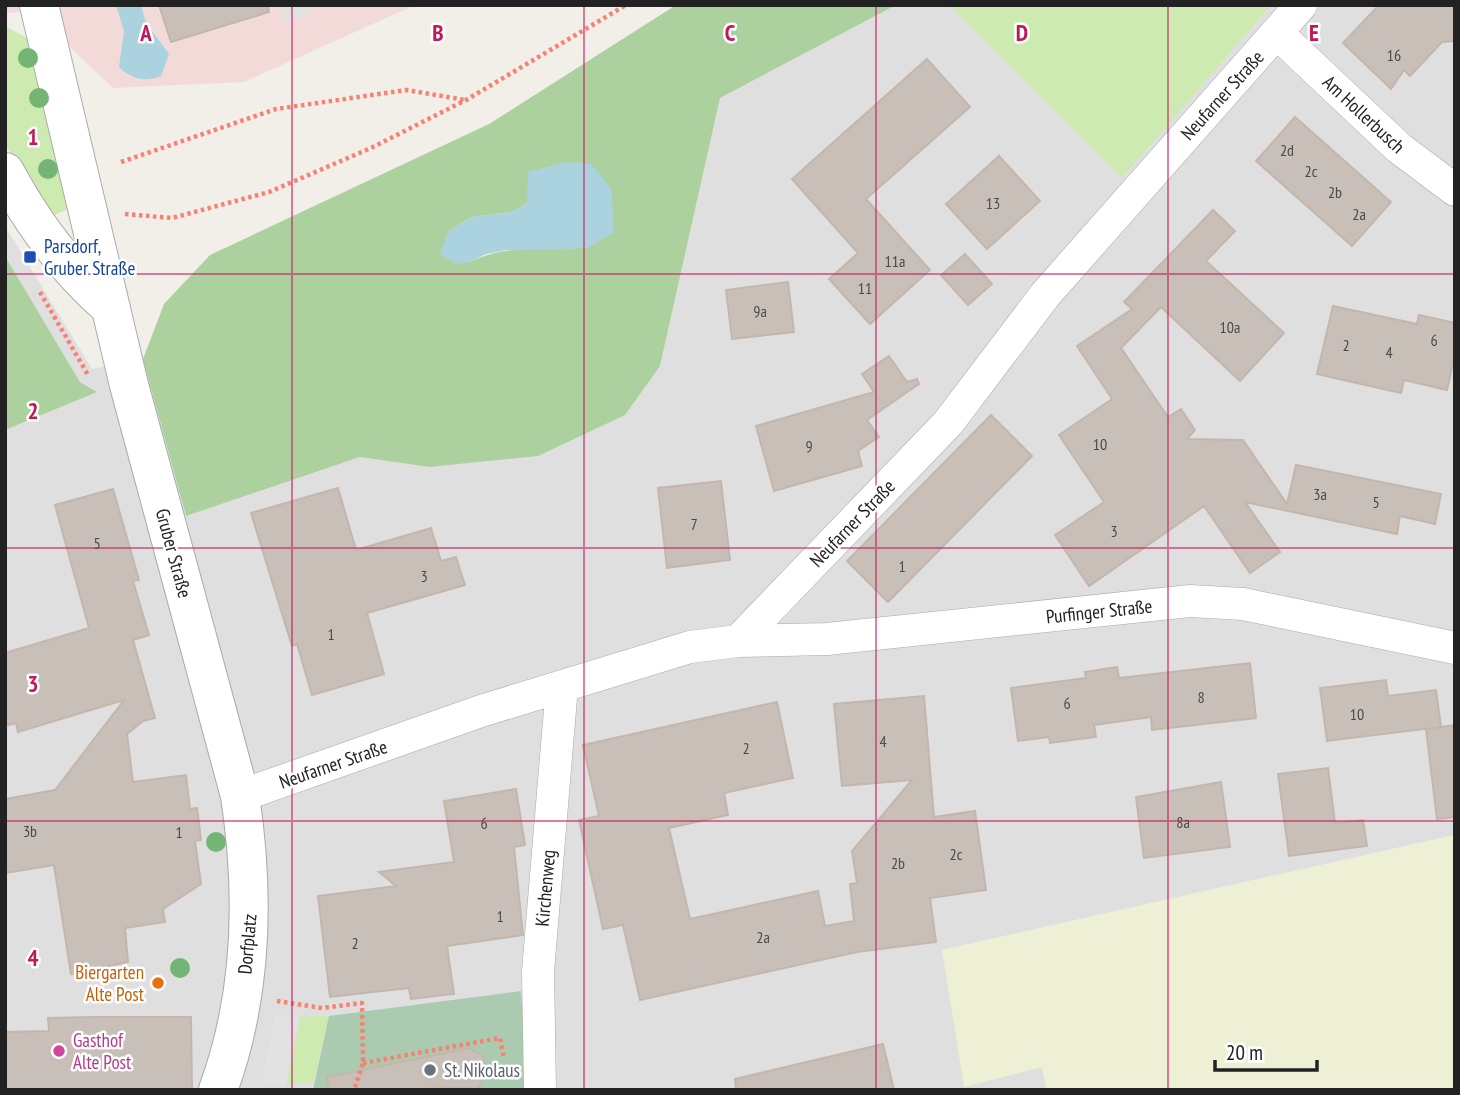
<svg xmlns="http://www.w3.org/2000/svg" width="1460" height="1095" viewBox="0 0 1460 1095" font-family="'PT Sans Narrow',sans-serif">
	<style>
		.residential { fill: #e0dfdf }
		.commercial { fill: #f2dad9 }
		.farmland { fill: #eef0d5 }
		.grass { fill: #cdebb0 }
		.forest { fill: #add19e; fill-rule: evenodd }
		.cemetery { fill: #aacbaf }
		.parking { fill: #e2e2e2 }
		.water { fill: #aad3df }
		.building { fill: #c7bfb8; stroke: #c4b6ab; stroke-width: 2 }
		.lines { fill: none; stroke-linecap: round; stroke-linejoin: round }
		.minor-casing { stroke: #a9a9a9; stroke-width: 33 }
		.tertiary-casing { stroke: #a9a9a9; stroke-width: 40 }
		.path { stroke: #fa8072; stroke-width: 4.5; stroke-dasharray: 3.5 3.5; stroke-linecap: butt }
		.minor { stroke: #fff; stroke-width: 32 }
		.tertiary { stroke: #fff; stroke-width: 38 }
		.tree { fill: #74b475 }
		.grid { fill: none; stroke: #c2185b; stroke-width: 2; stroke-opacity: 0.55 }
		.transit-dot { fill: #1a4fb4; stroke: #fff; stroke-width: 2.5 }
		.food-dot { fill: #e8710a; stroke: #fff; stroke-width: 2.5 }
		.hotel-dot { fill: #d1479c; stroke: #fff; stroke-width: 2.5 }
		.worship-dot { fill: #6b7280; stroke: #fff; stroke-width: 2.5 }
		.labels { text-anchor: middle; stroke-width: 5; stroke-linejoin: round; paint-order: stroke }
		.number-label { font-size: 16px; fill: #4b4948 }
		.street-label { font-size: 19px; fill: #222; stroke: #fff }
		.transit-label { font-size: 19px; fill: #164399; stroke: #fff; text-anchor: start }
		.food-label { font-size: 19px; fill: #c56008; stroke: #fff; text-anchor: end }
		.hotel-label { font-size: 19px; fill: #b23c85; stroke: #fff; text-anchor: start }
		.worship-label { font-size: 19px; fill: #5b616d; stroke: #fff; text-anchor: start }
		.grid-label { font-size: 23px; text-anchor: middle; font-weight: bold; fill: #c2185b; stroke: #fff; stroke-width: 5; stroke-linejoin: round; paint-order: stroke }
	</style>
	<rect width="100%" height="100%" fill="#f2efe9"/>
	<!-- residential -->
	<path class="residential" d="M896,5H949L1122,177L1271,5H1455V835L942,950L1042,1067L1047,1090H5V430L96,392L80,382L5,256V226L92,369L143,359L186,516L360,457L429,467L660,366L720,98Z"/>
	<!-- commercial -->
	<path class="commercial" d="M5,5H415L244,82L113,88L31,10L5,14Z"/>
	<!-- farmland -->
	<path class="farmland" d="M1455,835V1090H1047L1042,1067L964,1087L942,950Z"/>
	<!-- grass -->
	<path class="grass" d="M949,5H1271L1122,178Z
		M5,26L36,43L79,204L52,216L5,145Z
		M329,1016L314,1082L286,1085L300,1017Z"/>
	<!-- forest -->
	<path class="forest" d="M676,5H896L720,98L660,366L625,415L538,456L429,467L360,457L186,516L143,359L164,304L210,255L489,124ZM527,203L587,248C548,249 506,244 470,262L448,232L472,217L512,212Z
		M5,256L80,382L97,392L5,430Z"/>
	<!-- cemetery -->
	<path class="cemetery" d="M521,991L527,1090H313L329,1016Z"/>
	<!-- parking -->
	<path class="parking" d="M279,5H306L309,15L285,22Z
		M275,1015L300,1017L286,1085L262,1082Z"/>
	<!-- water -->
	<path class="water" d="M116,5H141L146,23L169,54L161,76C144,82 133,80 119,67L124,31Z
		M566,162L591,164L612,190L613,233L587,248L507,250L486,254L470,262L456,264L440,254L448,232L472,217L512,212L527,203L528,172Z"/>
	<!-- building -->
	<path class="building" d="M159,5H268L269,12L171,42Z
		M1379,5H1455V41L1442,42L1410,76L1404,70L1391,89L1343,43Z
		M927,59L970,107L866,199L930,270L870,324L829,279L858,253L792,179Z
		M1295,117L1391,202L1352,246L1256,161Z
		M999,156L1040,201L987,249L946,204Z
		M1213,210L1235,231L1206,261L1284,333L1240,381L1161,307L1121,348L1168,417L1181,409L1195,430L1187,439L1243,440L1287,504L1296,465L1441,494L1435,524L1400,516L1397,534L1245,502L1280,552L1250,573L1204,506L1089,586L1055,535L1104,502L1059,435L1112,399L1077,346L1132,309L1124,302Z
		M965,254L992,284L968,305L941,275Z
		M788,282L794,332L732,339L726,290Z
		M1333,306L1417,324L1419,315L1455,323V354L1447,390L1404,380L1401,393L1317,374Z
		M889,356L907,382L917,379L919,384L867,420L879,437L858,451L862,466L774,491L756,426L874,392L862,374Z
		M991,415L1032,456L888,602L847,561Z
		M721,481L730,560L667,568L658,488Z
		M338,488L356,550L431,528L441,561L456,557L465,585L367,613L384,674L312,695L297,644L292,646L251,513Z
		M113,489L139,580L133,581L149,635L133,640L155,718L143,721L127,734L133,782L186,775L190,809L197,808L201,840L195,841L201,884L163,909L165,922L125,928L128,962L71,974L54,865L5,873V799L55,790L124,700L18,732L16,723L5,726V653L89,628L55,505Z
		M1250,663L1256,718L1152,730L1151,717L1094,725L1096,737L1050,743L1049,737L1018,741L1011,688L1086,678L1085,672L1117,667L1119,678Z
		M1386,680L1388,696L1436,690L1441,727L1327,741L1320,688Z
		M924,696L934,817L975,811L986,890L930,898L936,942L857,952L640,1000L623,925L603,929L579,820L599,816L583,745L777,702L793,778L724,793L728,815L669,828L690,919L818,891L825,926L854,921L850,884L857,883L852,851L912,780L842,786L834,704Z
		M1455,725V817L1437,819L1426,729Z
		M1328,768L1335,823L1363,820L1367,846L1289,856L1278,774Z
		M1221,782L1230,847L1144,858L1136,797Z
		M516,789L525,845L514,847L523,935L447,946L454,994L411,999L409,988L330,997L318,896L396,886L379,872L454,862L444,801Z
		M93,1017H191L192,1090H5V1032L49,1031L48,1018Z
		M883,1044L894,1090H736L735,1079Z
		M469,1048L484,1057L487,1073L478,1088L328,1090L327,1077Z"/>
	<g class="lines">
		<!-- minor casing -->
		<g class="minor-casing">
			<path id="minor" d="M1277,33L1399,148L1455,190
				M738,641L948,423L1045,295L1301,5
				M240,796L481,711L690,647L738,641L827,639L1190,601L1243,604L1455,648
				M540,1090L538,971L562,686"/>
		</g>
		<!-- tertiary casing -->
		<g class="tertiary-casing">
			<path id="tertiary" d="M39,5L129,385L240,796C255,895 253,995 218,1090
				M5,172C33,224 66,269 111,308"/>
		</g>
		<!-- path -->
		<path class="path" d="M121,162L276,109L407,90L465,100
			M125,214L172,218L269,192L371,148L466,100L626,5
			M40,292L88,375
			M277,1001L322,1008L362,1003L363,1063L354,1090
			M363,1063L500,1038L504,1058"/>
		<!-- minor -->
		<use href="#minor" class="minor"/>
		<!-- tertiary -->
		<use href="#tertiary" class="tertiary"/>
	</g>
	<!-- trees -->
	<g class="tree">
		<circle cx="28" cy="58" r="10"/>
		<circle cx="39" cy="98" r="10"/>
		<circle cx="48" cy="169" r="10"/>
		<circle cx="216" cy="842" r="10"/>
		<circle cx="180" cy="968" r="10"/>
	</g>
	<!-- grid -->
	<path class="grid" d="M292,5V1090M584,5V1090M876,5V1090M1168,5V1090M5,274H1455M5,548H1455M5,821H1455"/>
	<!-- markers -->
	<rect class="transit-dot" x="23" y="250" width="14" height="14" rx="3.5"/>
	<circle class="food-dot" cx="158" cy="983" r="7"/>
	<circle class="hotel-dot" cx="59" cy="1051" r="7"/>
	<circle class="worship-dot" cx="430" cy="1070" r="7"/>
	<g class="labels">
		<!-- number labels -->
		<g class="number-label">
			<text x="1394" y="61">16</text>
			<text x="1287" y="156">2d</text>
			<text x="1311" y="177">2c</text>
			<text x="1335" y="198">2b</text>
			<text x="993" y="209">13</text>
			<text x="1359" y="220">2a</text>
			<text x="895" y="267">11a</text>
			<text x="865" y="294">11</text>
			<text x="760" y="317">9a</text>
			<text x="1230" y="333">10a</text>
			<text x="1434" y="346">6</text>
			<text x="1346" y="351">2</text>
			<text x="1389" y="358">4</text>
			<text x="1100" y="450">10</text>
			<text x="809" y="452">9</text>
			<text x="1320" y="500">3a</text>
			<text x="1376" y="508">5</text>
			<text x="694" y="530">7</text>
			<text x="1114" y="537">3</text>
			<text x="97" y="549">5</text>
			<text x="902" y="572">1</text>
			<text x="424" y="582">3</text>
			<text x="331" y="640">1</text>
			<text x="1201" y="703">8</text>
			<text x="1067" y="709">6</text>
			<text x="1357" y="720">10</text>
			<text x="883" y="747">4</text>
			<text x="746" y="754">2</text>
			<text x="1183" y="828">8a</text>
			<text x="484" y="829">6</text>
			<text x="30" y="837">3b</text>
			<text x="179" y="838">1</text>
			<text x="956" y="860">2c</text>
			<text x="898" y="869">2b</text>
			<text x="500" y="922">1</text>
			<text x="763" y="943">2a</text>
			<text x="355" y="949">2</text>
		</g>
		<!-- street labels -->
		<g class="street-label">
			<text transform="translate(1222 95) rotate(-48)" y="7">Neufarner Straße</text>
			<text transform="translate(1364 114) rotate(43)" y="7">Am Hollerbusch</text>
			<text transform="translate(852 523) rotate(-46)" y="7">Neufarner Straße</text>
			<text transform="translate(174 553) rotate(75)" y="7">Gruber Straße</text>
			<text transform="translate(1099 611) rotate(-6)" y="7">Purfinger Straße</text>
			<text transform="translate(333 764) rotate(-19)" y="7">Neufarner Straße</text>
			<text transform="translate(545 888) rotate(-85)" y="7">Kirchenweg</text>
			<text transform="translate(247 944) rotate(-85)" y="7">Dorfplatz</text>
		</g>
		<!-- transit labels -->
		<g class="transit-label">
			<text x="44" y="253">Parsdorf,<tspan x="44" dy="22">Gruber Straße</tspan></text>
		</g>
		<!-- food labels -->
		<g class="food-label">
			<text x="144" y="979">Biergarten<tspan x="144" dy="22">Alte Post</tspan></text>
		</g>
		<!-- hotel labels -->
		<g class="hotel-label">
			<text x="73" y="1047">Gasthof<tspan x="73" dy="22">Alte Post</tspan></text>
		</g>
		<!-- worship labels -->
		<g class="worship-label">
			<text x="444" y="1077">St. Nikolaus</text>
		</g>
	</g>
	<g class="grid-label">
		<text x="146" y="41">A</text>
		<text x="438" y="41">B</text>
		<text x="730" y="41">C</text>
		<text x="1022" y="41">D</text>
		<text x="1314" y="41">E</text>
		<text x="33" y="145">1</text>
		<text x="33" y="419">2</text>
		<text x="33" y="692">3</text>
		<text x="33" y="966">4</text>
	</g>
	<!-- border -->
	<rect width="1460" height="1095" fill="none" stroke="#222222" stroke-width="14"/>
	<!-- scale -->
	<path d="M1215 1060v10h102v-10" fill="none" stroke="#222222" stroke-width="3.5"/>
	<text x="1226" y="1060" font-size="21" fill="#222222" stroke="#ffffff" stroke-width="5" paint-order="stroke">20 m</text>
</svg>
